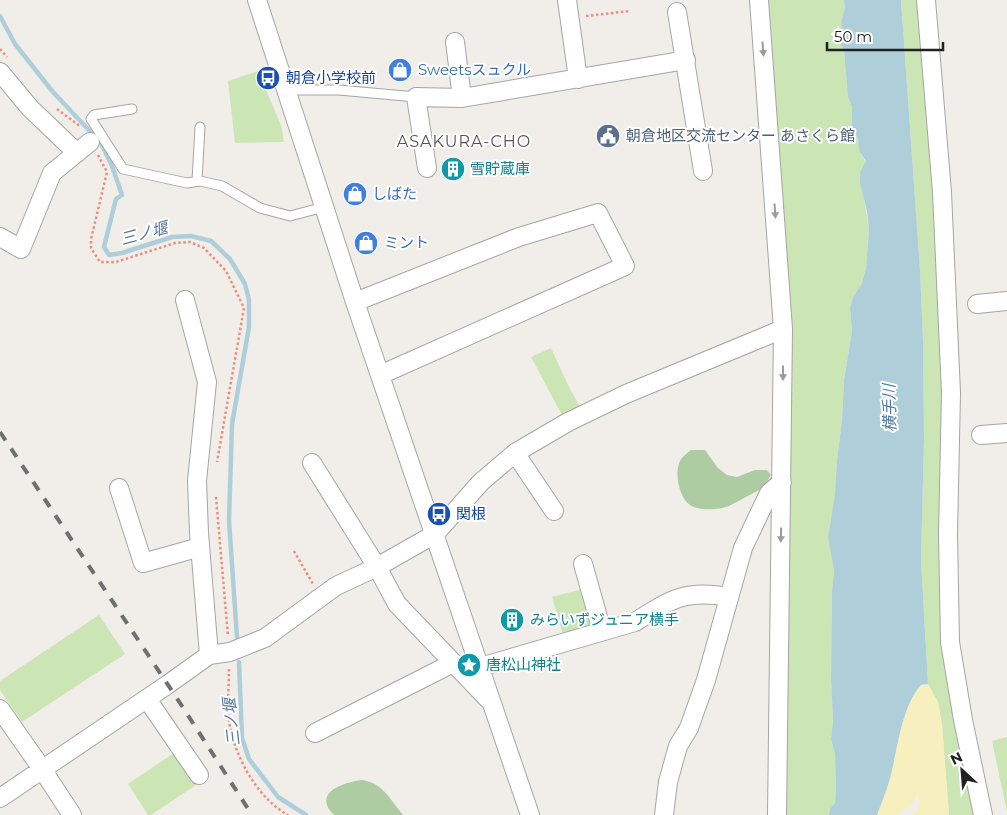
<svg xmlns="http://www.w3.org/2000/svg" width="1007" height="815" viewBox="0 0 1007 815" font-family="Montserrat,'Noto Sans JP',sans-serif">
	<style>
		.grass { fill: #cbe5b5 }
		.forest { fill: #adcca2 }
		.sand { fill: #f8efbf }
		.water { fill: #aeceda }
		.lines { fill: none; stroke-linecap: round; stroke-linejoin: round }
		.stream { stroke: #aeceda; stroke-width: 4.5 }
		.service-casing { stroke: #a5a5a5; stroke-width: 11 }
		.minor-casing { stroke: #a5a5a5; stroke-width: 20 }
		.path { stroke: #ed8d7e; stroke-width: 2.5; stroke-dasharray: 2.5 2.5; stroke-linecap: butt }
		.service { stroke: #fff; stroke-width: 9 }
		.minor { stroke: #fff; stroke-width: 18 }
		.rail { stroke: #6f6f6f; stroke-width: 4; stroke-dasharray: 10 10; stroke-linecap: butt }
		.oneway { fill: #9b9b9b }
		.labels { text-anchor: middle; stroke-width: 4; stroke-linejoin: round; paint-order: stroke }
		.shop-label { font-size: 15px; fill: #366cbe; stroke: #fff; text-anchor: start }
		.transit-label { font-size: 15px; fill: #164399; stroke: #fff; text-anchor: start }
		.service-label { font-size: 15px; fill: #4e5e75; stroke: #fff; text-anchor: start }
		.culture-label { font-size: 15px; fill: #0d838f; stroke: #fff; text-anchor: start }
		.neighbourhood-label { font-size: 16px; letter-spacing: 1px; fill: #545454; stroke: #fff }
		.water-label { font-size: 16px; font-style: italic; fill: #5378a1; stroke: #fff }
	</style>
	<rect width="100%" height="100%" fill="#f1eee9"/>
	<!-- grass -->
	<path class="grass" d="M759,0H844L845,8L841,22L842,29L839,40L844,51L848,97L852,107V127L858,138L859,151L866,162L860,172L869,231L866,268L862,283L853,297L850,308L852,331L844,380L842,420L837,460L835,493L828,538L834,570L832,591L831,678L833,721L831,739L835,754L836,790L835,803L830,809L829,815H777L782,482Z
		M901,0H926L942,192L950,642L983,815H949L942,725L938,702L928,684L921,560L924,440L923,341L920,270Z
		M258,71L281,125L284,142L235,143L228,81Z
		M551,348L568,385L580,407L563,417L531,357Z
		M582,589L592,627L563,635L552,597Z
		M99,615L125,654L22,722L0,690V681Z
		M1007,737V812L992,741Z
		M174,753L196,785L151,815H148L128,784Z"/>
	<!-- forest -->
	<path class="forest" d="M691,450H705L718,468L727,475L737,477L755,470H767L771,475L763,488L729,506C719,510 699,511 690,505C679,497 674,473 680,461C682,457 687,453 691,450Z
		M361,780C382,782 390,799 403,815H334C312,793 342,783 361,780Z"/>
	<!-- sand -->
	<path class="sand" d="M928,684L938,702L942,725L949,815H913L920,805L918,793L911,805L901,811L898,815H877C882,801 888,788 891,774C899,745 901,707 921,685Z"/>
	<!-- water -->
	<path class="water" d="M844,0H901L920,270L923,341L924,440L921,560L928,684L921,685C902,706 898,746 891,774C888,788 882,801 877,815H829L830,809L835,803L836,790L835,754L831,739L833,721L831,678L832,591L834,570L828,538L835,493L837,460L842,420L844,380L852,331L850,308L853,297L862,283L866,268L869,231L867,211L860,183V172L866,161L859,151L858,138L852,127V107L848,97L844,51L839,40L842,29L841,22L845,8Z"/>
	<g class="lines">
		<!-- stream -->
		<path class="stream" d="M0,16L15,44L53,92L101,143L112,166L122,195L116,199L104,247L109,255L122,253L172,237L191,236L211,241L230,259L245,284L249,300V327L232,424L229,521L237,637
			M239,662L242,738L249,759L278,797L306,815"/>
		<!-- service casing -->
		<g class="service-casing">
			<path id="service" d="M286,90H339L416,97
				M132,109L94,115L91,119L123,169L187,183L200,181L222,186L260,208L290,216L324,207
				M197,181L200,127"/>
		</g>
		<!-- minor casing -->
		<g class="minor-casing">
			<path id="minor" d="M257,0L355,302L530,815
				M567,0L578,79
				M759,0L783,329L777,815
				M926,0L942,192L951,393L948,534L950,642L963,720L983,815
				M677,12L703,171
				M455,42L462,98
				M0,72L30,108L77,153
				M427,168L416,97L462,98L686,60
				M0,237L21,249L52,173L90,142
				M185,300L207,382L197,481L199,533L209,655
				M355,302L519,237L598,213L625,266L380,375
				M977,304L1007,301
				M981,435L1007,433
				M515,453L554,511
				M312,463L377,567L397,604L488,699
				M119,488L143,563L200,547
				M583,564L602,631
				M480,667L635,622C671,599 686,589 729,597
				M147,699L199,775
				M0,709L42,769L72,815
				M315,733L453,663
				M0,798L167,685L209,655L230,652L265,638L336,586L377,567L435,534L481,482L515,453L568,422L626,394L783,329
				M664,815L668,782L678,746L689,728L706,680L743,548L769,493L782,482"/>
		</g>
		<!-- path -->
		<path class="path" d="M586,16L630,11
			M0,49L7,57
			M57,109L81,127
			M98,155L107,172L91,239V248L100,262H116L175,243L190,242L204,248L226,271L244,308L217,462
			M216,497L228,636
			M294,551L313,584
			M229,669C229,689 226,711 231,731C238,762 259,799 288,815"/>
		<!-- service -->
		<use href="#service" class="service"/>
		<!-- minor -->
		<use href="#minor" class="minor"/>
		<!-- rail -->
		<path class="rail" d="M0,432L182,706L252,815"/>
	</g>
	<!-- one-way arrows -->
	<defs><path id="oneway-solid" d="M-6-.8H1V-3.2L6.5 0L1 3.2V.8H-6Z" transform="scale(1.25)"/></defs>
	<g class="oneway">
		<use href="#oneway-solid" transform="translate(763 49) rotate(86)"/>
		<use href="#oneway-solid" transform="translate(775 211) rotate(86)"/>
		<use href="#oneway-solid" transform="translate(783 373) rotate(90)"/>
		<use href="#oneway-solid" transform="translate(781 535) rotate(91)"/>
	</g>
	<!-- icons -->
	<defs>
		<g id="shop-disc" transform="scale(1.25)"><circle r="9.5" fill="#3f7fe0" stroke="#fff"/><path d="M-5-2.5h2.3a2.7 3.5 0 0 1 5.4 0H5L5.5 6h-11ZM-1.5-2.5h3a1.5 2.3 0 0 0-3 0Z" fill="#fff"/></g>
		<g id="bus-disc" transform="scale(1.25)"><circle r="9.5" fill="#1a4fb4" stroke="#fff"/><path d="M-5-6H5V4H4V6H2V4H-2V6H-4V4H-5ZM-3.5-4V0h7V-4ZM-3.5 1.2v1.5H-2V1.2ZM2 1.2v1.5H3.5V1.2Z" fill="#fff"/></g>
		<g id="civic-disc" transform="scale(1.25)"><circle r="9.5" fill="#5c6f8a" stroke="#fff"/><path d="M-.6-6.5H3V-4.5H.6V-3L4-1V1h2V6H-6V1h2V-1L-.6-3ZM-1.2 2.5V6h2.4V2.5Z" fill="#fff"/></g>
		<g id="building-disc" transform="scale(1.25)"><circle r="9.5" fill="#0f9aa8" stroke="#fff"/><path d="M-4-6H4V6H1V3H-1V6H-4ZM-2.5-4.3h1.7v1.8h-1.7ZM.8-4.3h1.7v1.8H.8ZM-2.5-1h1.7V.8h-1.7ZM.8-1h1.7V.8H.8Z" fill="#fff"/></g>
		<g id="sight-disc" transform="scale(1.25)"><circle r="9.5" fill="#0f9aa8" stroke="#fff"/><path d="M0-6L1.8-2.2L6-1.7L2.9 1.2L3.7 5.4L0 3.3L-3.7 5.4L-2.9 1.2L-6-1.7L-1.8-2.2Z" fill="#fff"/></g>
	</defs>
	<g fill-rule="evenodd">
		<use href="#shop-disc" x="400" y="70"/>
		<use href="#bus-disc" x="268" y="78"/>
		<use href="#civic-disc" x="608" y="136"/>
		<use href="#building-disc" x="453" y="169"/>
		<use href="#shop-disc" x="355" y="194"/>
		<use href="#shop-disc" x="366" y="243"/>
		<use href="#bus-disc" x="439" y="514"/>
		<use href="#building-disc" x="512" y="620"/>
		<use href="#sight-disc" x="469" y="665"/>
	</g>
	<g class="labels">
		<!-- shop labels -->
		<g class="shop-label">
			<text x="418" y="75">Sweetsスュクル</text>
			<text x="372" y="199">しばた</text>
			<text x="384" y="248">ミント</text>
		</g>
		<!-- transit labels -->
		<g class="transit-label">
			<text x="286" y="83">朝倉小学校前</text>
			<text x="456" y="519">関根</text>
		</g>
		<!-- service labels -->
		<g class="service-label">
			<text x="626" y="141">朝倉地区交流センター あさくら館</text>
		</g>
		<!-- culture labels -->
		<g class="culture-label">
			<text x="470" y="174">雪貯蔵庫</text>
			<text x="530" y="625">みらいずジュニア横手</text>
			<text x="486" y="670">唐松山神社</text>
		</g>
		<!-- neighbourhood labels -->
		<g class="neighbourhood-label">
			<text x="464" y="147">ASAKURA-CHO</text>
		</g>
		<!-- water labels -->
		<g class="water-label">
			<text transform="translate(144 233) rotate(-15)" y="6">三ノ堰</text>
			<text transform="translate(889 408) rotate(-91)" y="6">横手川</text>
			<text transform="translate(231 722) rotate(-96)" y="6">三ノ堰</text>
		</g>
	</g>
	<!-- north arrow -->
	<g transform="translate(962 770) rotate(334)" stroke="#ffffff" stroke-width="4" paint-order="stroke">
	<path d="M0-4L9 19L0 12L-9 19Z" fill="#212121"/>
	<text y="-8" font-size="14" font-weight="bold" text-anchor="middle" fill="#212121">N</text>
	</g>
	<!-- scale -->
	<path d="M827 42v8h116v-8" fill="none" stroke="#212121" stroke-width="2.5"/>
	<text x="834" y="42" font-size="15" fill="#212121" stroke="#ffffff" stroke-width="4" paint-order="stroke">50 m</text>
</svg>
